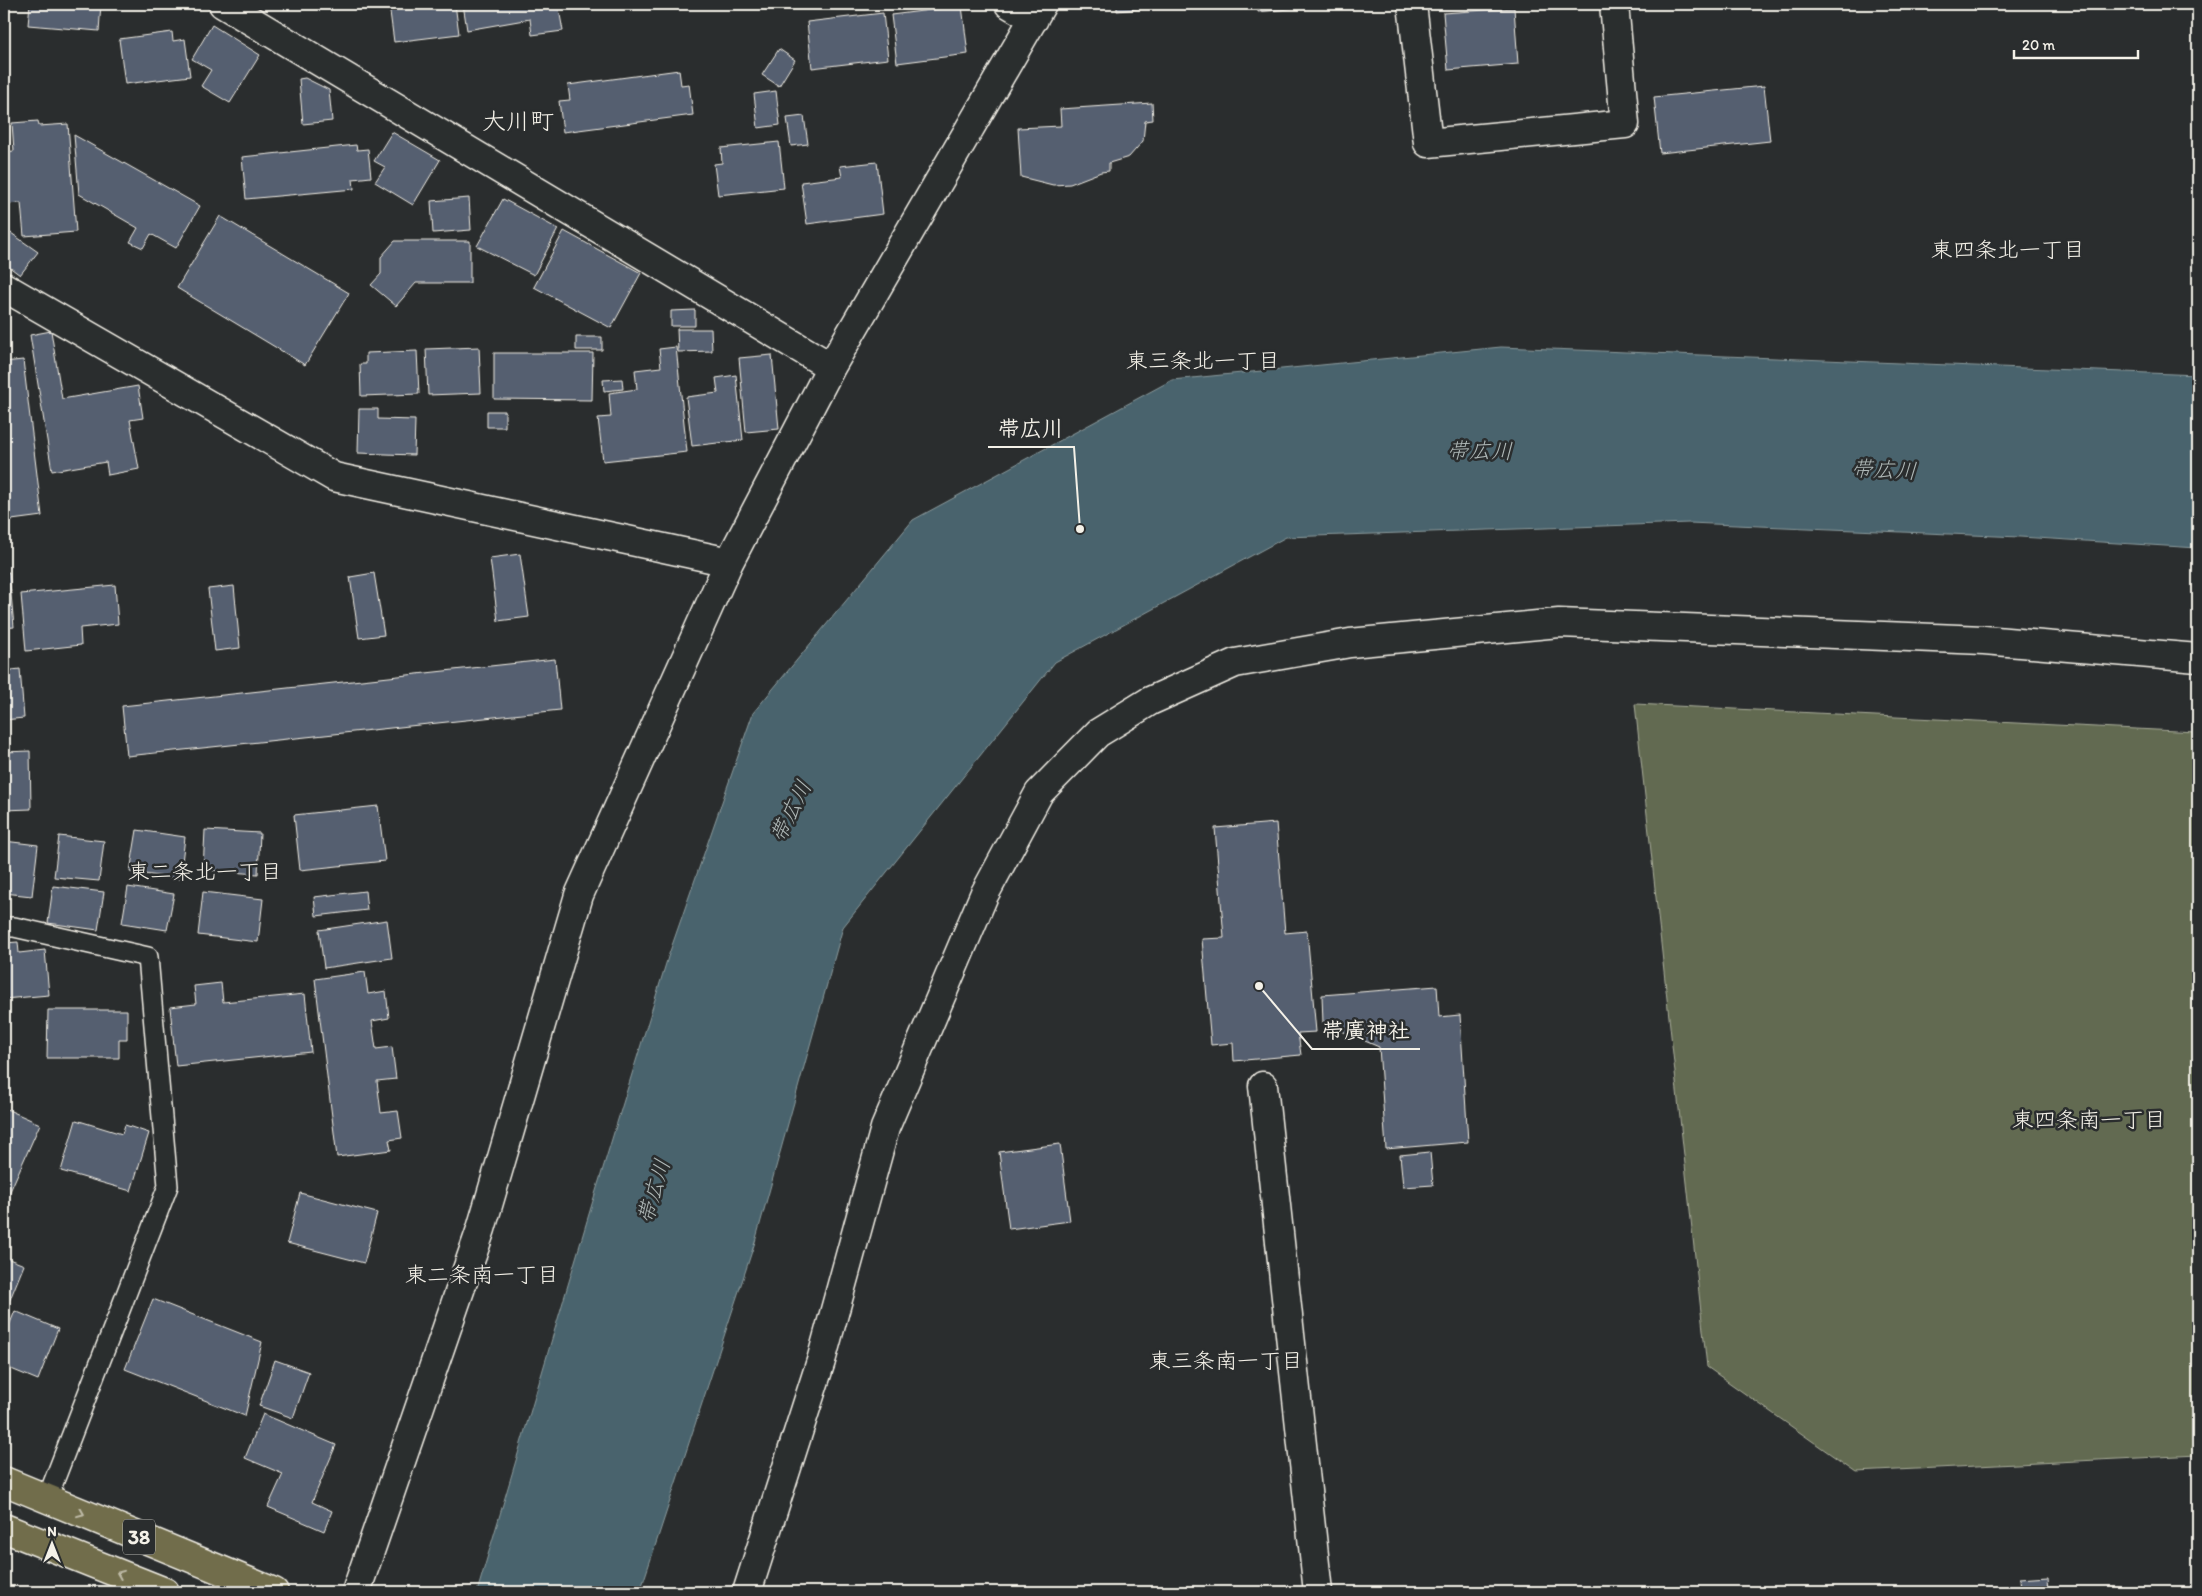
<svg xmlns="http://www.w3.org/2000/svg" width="2202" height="1596" viewBox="0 0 2202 1596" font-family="Itim,'Klee One',sans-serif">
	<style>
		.green { fill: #626b51; stroke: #abae9c }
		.water { fill: #48636d; stroke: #8d9c9e }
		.building { fill: #555e6f; stroke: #f4f1e8 }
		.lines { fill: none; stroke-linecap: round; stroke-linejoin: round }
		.service-casing { stroke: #f4f1e8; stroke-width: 22 }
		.pedestrian-casing { stroke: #f4f1e8; stroke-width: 31 }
		.minor-casing { stroke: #f4f1e8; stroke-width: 31 }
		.trunk-casing { stroke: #f4f1e8; stroke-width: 31 }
		.service { stroke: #2a2d2e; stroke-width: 19 }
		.pedestrian { stroke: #2a2d2e; stroke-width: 28 }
		.minor { stroke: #2a2d2e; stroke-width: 28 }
		.trunk { stroke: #716d4b; stroke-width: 28 }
		.oneway { stroke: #c0bca9 }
		.labels { text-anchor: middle; stroke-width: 5; stroke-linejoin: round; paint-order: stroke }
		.shield { fill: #2a2d2e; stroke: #b7b6b0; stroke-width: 1 }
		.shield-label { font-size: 20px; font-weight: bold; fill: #f4f1e8 }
		.neighbourhood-label { font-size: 22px; fill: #f4f1e8; stroke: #2a2d2e }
		.water-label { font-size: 22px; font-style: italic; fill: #afb8b7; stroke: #2a2d2e }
		.quarter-label { font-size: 24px; fill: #f4f1e8; stroke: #2a2d2e }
		.leader { fill: none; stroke: #f4f1e8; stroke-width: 2 }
		.callout-dot { fill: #f4f1e8; stroke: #2a2d2e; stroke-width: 2 }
		.callout-label { font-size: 22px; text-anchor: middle; font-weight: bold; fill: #f4f1e8; stroke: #2a2d2e; stroke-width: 5; stroke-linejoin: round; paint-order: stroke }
	</style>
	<rect width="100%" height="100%" fill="#2a2d2e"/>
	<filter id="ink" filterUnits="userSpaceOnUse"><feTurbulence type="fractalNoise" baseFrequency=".02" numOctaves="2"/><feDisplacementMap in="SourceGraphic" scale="10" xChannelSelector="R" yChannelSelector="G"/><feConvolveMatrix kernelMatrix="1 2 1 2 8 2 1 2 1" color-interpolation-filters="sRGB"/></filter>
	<g filter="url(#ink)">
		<!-- green -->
		<path class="green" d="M1635,704L2196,732L2198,734V1455L1856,1472L1707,1367Z"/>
		<!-- water -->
		<path class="water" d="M1501,347L2198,375V548L2020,537L1689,523L1286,537L1055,662L843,927L755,1242L640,1592H477L592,1204L668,957L753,713L913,520L1172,380Z"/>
		<!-- building -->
		<path class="building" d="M30,4H101L99,31L28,25Z
			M389,4H455L459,34L394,42Z
			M463,4H558L563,31L532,35L530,19L467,30Z
			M1117,4H1193L1117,11Z
			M1258,4H1340L1258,12Z
			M962,6L968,54L897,63L891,15Z
			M1514,8L1518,64L1448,70L1443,13Z
			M883,13L888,59L812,68L807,22Z
			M212,25L260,55L230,103L201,86L211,70L192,59Z
			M172,32L173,41L185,39L190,76L125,84L119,39Z
			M779,49L795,60L779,86L762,75Z
			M679,70L681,85L689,84L693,115L563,132L559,101L570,100L568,85Z
			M305,78L329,90L332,121L303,124L299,79Z
			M1764,86L1770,141L1660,153L1654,97Z
			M776,91L780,125L758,128L754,94Z
			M1152,103L1153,120L1145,121L1143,141L1129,157L1109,163V171L1101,172L1070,184L1053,185L1021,177L1018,128L1061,126L1060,109Z
			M804,116L808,144L791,146L787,118Z
			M38,121L39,126L68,124L76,232L24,236L21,203L6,204L4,152L14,151L12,123Z
			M392,132L440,160L413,205L375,182L385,167L374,161Z
			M74,135L200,206L176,248L151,234L143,248L130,242L138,228L79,194Z
			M779,142L784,188L718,195L714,164L722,163L721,148Z
			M356,145L357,150L368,149L371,177L353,179L354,189L246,199L242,157Z
			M877,162L883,214L807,224L801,182L842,177L840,166Z
			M469,198L471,230L433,233L431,201Z
			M503,199L558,229L534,275L477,246Z
			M220,216L349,293L305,365L177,288Z
			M564,231L641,273L611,328L534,287Z
			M11,233L38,252L20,275L4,263V243Z
			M395,241H470V283H416L396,306L371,285L381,274V257Z
			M695,310V326H671V311Z
			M677,329H711L712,351L678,352Z
			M51,331L62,399L138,386L143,418L130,420L139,469L108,475L106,462L52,471L30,335Z
			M576,337H602V350H576Z
			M479,347L481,393L428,395L426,349Z
			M676,347L687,452L603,461L598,418L611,417L609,393L637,389L635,370L661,367L659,349Z
			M417,351L419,394L361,396L360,364H366V353Z
			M494,353H593L592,400L494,399Z
			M772,355L779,429L746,432L739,358Z
			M23,360L42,516L4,521V362Z
			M736,375L743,440L692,446L686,397L718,393L716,378Z
			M622,379L623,389L604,391L603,380Z
			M359,409H378V419L415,420L414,455L358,453Z
			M487,411H505V427H487Z
			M520,554L529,617L498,621L490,558Z
			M9,572L14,627L4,628V573Z
			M374,573L384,635L359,638L350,577Z
			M115,585L118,624L80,628L81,645L26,651L21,594Z
			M234,586L240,648L215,651L208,589Z
			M555,659L560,710L127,756L122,706Z
			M20,669L24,718L4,720V671Z
			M30,751L31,809L4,810V752Z
			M378,806L385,861L300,870L294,815Z
			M1276,823L1285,933L1307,931L1316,1032L1298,1033L1301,1055L1234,1061L1233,1043L1211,1045L1202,939L1224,938L1215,828Z
			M137,830L185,837L180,879L130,872Z
			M205,830L260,833L258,874L203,870Z
			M59,836L104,841L99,881L54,877Z
			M4,841L38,845L32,896L4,893Z
			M53,886L104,892L98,930L48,923Z
			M128,887L174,894L167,930L122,923Z
			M365,891L367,910L316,916L314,897Z
			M203,892L263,899L258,942L198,935Z
			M387,920L392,958L324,968L319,930Z
			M18,942L19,953L45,950L49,995L4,999V943Z
			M365,972L368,994L386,991L389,1018L372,1021L376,1049L392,1047L396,1079L377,1081L381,1113L398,1111L402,1138L389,1140L391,1150L337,1157L315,979Z
			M221,983L223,1002L305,994L311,1052L176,1066L170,1007L196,1004L194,986Z
			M1437,986L1439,1017L1460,1015L1468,1142L1386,1149L1379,1047L1323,1023L1322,995Z
			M48,1010H127V1039H119V1058H47Z
			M4,1108L40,1124L7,1198L4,1197Z
			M76,1120L122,1134L125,1125L149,1133L131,1191L61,1171Z
			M1060,1144L1070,1221L1009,1229L999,1152Z
			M1430,1152L1433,1185L1403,1187L1400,1155Z
			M300,1193L377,1213L364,1263L287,1243Z
			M4,1257L24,1265L4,1314Z
			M153,1299L262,1342L245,1416L125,1369Z
			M15,1311L58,1329L38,1380L4,1366V1338Z
			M275,1360L309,1372L293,1418L259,1406Z
			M263,1414L336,1445L312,1502L332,1511L324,1531L268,1507L283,1474L245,1458Z
			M2048,1577L2049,1592H2020L2019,1579Z"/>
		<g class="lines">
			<!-- service casing -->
			<g class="service-casing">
				<path id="service" d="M4,927H14L148,957L168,1186L47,1499"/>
			</g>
			<!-- pedestrian casing -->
			<g class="pedestrian-casing">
				<path id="pedestrian" d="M1263,1086L1318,1592"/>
			</g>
			<!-- minor casing -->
			<g class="minor-casing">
				<path id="minor" d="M223,4L831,367
					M1009,4L1034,19
					M1412,4L1428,143L1625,124L1614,4
					M4,287L334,477L729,562
					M356,1592L481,1229L579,895L729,562L831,367L1042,4
					M747,1592L821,1361L885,1128L984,895L1039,793L1098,733L1150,701L1235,663L1350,643L1559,623L1984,640L2198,658"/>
			</g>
			<!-- trunk casing -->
			<g class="trunk-casing">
				<path id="trunk" d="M4,1481L274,1592
					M4,1528L165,1592"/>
			</g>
			<!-- service -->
			<use href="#service" class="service"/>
			<!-- pedestrian -->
			<use href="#pedestrian" class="pedestrian"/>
			<!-- minor -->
			<use href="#minor" class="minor"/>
			<!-- trunk -->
			<use href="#trunk" class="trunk"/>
		</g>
		<!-- one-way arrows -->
		<defs><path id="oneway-chevron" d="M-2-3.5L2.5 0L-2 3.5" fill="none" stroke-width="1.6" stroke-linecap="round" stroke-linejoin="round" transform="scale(1.25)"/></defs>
		<g class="oneway">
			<use href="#oneway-chevron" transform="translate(81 1513) rotate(22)"/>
			<use href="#oneway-chevron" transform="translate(120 1574) rotate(-158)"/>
		</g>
	</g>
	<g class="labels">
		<!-- shield labels -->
		<rect class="shield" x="123" y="1519.5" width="32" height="35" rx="4"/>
		<g class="shield-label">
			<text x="139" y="1544">38</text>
		</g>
		<!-- neighbourhood labels -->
		<g class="neighbourhood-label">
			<text x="2008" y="257">東四条北一丁目</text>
			<text x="1203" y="368">東三条北一丁目</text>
			<text x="205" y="879">東二条北一丁目</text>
			<text x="2089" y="1127">東四条南一丁目</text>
			<text x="482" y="1282">東二条南一丁目</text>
			<text x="1226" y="1368">東三条南一丁目</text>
		</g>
		<!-- water labels -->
		<g class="water-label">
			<text transform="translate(1480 450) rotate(1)" y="8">帯広川</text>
			<text transform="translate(1884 469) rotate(3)" y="8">帯広川</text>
			<text transform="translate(790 811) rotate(-63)" y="8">帯広川</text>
			<text transform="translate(653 1191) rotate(-73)" y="8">帯広川</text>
		</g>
		<!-- quarter labels -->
		<g class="quarter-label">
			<text x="518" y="129">大川町</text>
		</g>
	</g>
	<!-- callouts -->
	<path class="leader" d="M1080 529L1074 447H988M1259 986L1312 1049H1420"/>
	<g class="callout-dot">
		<circle cx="1080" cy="529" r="5"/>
		<circle cx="1259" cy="986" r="5"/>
	</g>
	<g class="callout-label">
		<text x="1031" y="436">帯広川</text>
		<text x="1366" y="1038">帯廣神社</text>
	</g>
	<!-- margin -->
	<rect width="2202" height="1596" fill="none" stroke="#2a2d2e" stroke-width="20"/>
	<rect x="10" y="10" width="2182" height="1576" fill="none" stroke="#f4f1e8" stroke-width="2" filter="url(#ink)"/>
	<!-- north arrow -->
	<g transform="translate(52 1544)" stroke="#2a2d2e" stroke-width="4" paint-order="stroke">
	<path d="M0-4L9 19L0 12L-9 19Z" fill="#f4f1e8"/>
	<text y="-8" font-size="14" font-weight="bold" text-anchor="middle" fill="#f4f1e8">N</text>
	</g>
	<!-- scale -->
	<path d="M2014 50v8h124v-8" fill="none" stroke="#f4f1e8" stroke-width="2.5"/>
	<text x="2022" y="50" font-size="15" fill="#f4f1e8" stroke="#2a2d2e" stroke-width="4" paint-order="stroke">20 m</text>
</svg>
